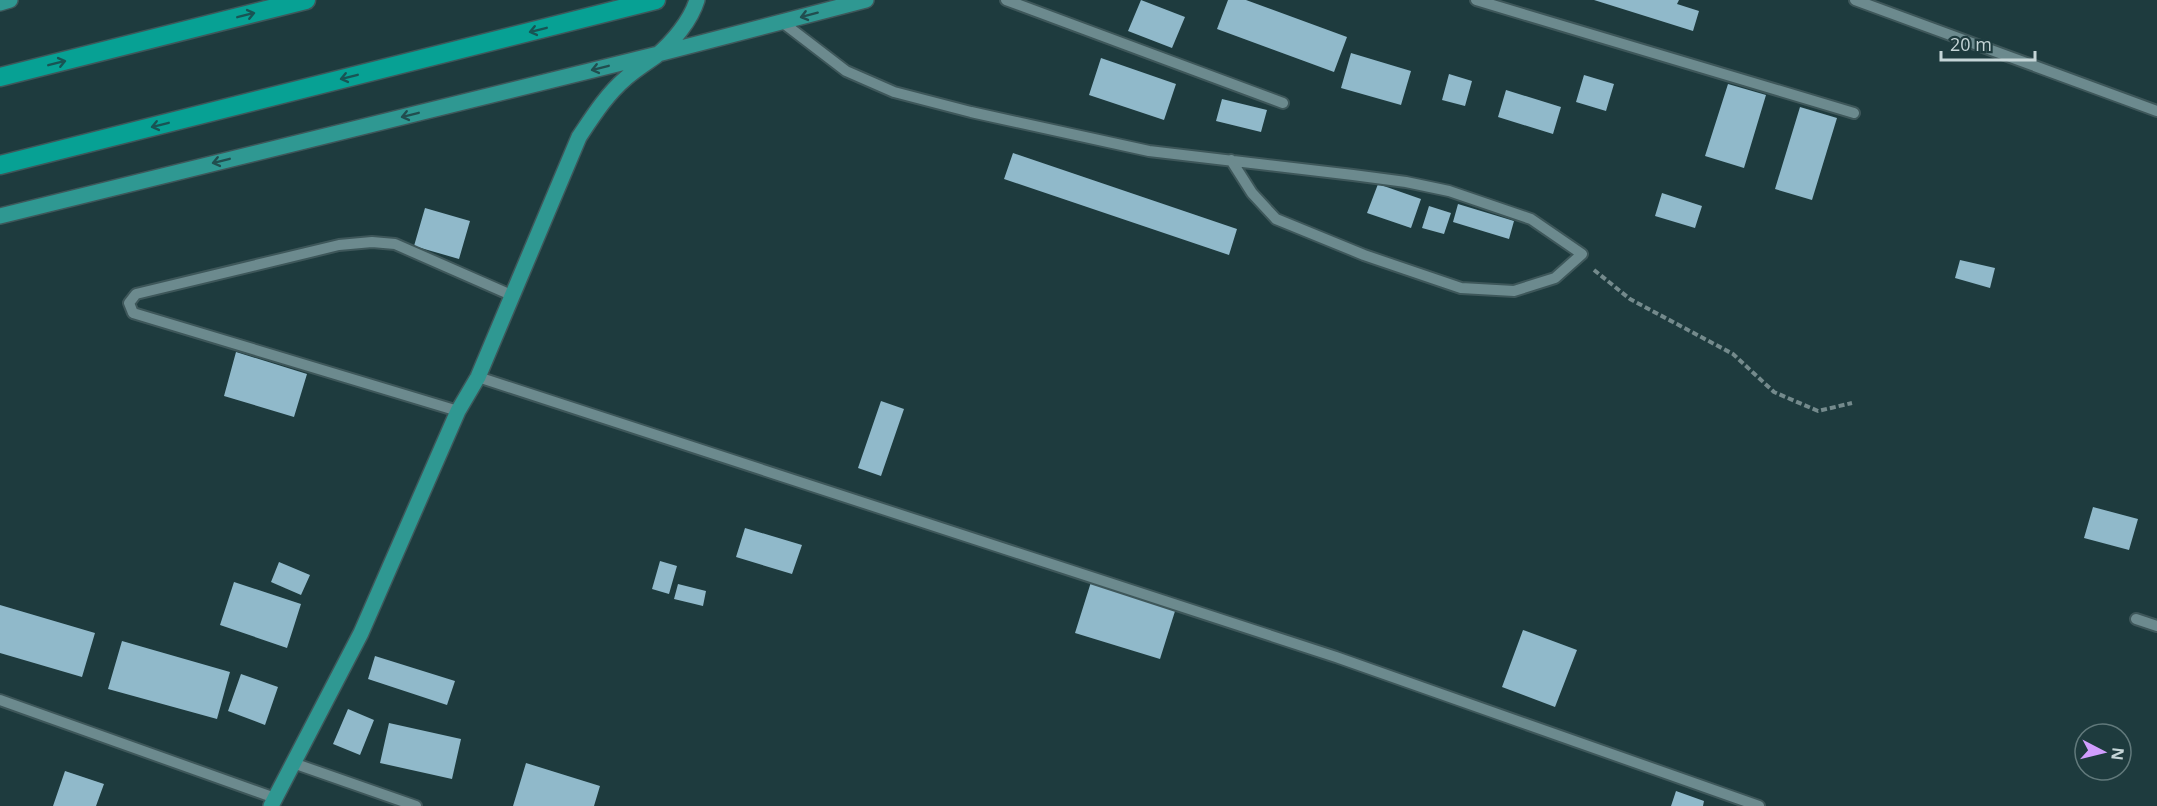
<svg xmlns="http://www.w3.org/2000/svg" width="2157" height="806" viewBox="0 0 2157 806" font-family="'Open Sans',sans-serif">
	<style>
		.building { fill: #90b9ca }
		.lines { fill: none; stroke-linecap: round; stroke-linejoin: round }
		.minor-casing { stroke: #3e575a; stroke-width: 14 }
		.major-casing { stroke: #3e575a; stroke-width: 18 }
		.highway-casing { stroke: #3e575a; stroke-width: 21 }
		.path { stroke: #748a8c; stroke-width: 4; stroke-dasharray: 6 3; stroke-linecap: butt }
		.minor { stroke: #6c8a8e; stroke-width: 10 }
		.major { stroke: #2f9892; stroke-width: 15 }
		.highway { stroke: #07a194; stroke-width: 18 }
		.oneway { stroke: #185454 }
		.oneway2 { stroke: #214e4f }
	</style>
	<rect width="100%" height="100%" fill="#1e3b3e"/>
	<!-- building -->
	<path class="building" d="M1141,0L1185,17L1172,48L1128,31Z
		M1228,0H1246L1347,37L1334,72L1217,29Z
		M1594,0H1679L1677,4L1699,11L1693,31Z
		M1351,53L1411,71L1401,105L1341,88Z
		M1101,58L1176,84L1164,120L1089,95Z
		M1449,74L1472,81L1465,106L1442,100Z
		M1584,75L1614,84L1606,111L1576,102Z
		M1728,84L1766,95L1744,168L1705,156Z
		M1506,90L1561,107L1553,134L1498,117Z
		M1222,99L1267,110L1261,132L1216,121Z
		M1800,107L1837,118L1812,200L1775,189Z
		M1013,153L1237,229L1229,255L1004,179Z
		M1378,184L1421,199L1411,228L1367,213Z
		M1662,193L1702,206L1695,228L1655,216Z
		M1458,204L1514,221L1509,239L1453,222Z
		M1429,206L1451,213L1444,234L1422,228Z
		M425,208L470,221L459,259L414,246Z
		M1960,260L1995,268L1990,288L1955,278Z
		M236,352L307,374L294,417L224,396Z
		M881,401L904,409L881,476L858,468Z
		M2093,507L2138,519L2129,550L2084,538Z
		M745,528L802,545L792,574L736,557Z
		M660,561L677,566L669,594L652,589Z
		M279,562L310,575L301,595L271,582Z
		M234,582L301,604L287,648L220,625Z
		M1091,582L1176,608L1160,659L1075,633Z
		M678,584L706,591L703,606L674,599Z
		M0,605L95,633L82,677L0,653Z
		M1523,630L1577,650L1555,707L1502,687Z
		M122,641L230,672L217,719L108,689Z
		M375,656L455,681L447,705L368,679Z
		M241,674L278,687L265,725L228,711Z
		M348,709L374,720L360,755L333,744Z
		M389,723L461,739L452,779L380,763Z
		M526,763L600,786L594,806H513Z
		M65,771L104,784L96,806H53Z
		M1676,791L1704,801L1703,806H1671Z"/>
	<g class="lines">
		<!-- minor casing -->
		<g class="minor-casing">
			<path id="minor" d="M1006,0L1283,103
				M1476,0L1854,113
				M1855,0L2157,111
				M782,22L846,71L894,92L971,112L1149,151L1353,175L1406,182L1449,191L1531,219L1582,254L1555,278L1514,291L1461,288L1364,255L1276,219L1252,193L1231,160
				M478,377L1336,657L1759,806
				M458,411L133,313L129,303L136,294L339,245L372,242L395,244L511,295
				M2136,619L2157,626
				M0,700L275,798
				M293,763L416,806"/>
		</g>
		<!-- major casing -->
		<g class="major-casing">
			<path id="major" d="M0,3L10,0
				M0,216L658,54L866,0
				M271,806L361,633L458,411L478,377L579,137C593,116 607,94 626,78C635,70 646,63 656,56C673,42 691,20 697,0"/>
		</g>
		<!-- highway casing -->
		<g class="highway-casing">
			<path id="highway" d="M0,77L306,0
				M0,165L656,0"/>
		</g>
		<!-- path -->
		<path class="path" d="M1594,270L1630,299L1733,354L1774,392L1818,411L1852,403"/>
		<!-- minor -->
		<use href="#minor" class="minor"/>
		<!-- major -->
		<use href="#major" class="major"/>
		<!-- highway -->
		<use href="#highway" class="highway"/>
	</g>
	<!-- one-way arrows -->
	<defs><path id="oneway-shaft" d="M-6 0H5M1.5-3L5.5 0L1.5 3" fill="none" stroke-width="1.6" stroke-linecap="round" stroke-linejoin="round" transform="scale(1.5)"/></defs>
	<g class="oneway">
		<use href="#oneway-shaft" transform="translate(246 15) rotate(-14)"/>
		<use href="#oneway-shaft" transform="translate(538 30) rotate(166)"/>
		<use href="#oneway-shaft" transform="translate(57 63) rotate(-14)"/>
		<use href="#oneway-shaft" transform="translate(349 77) rotate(166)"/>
		<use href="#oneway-shaft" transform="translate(160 125) rotate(166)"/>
	</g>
	<g class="oneway2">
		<use href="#oneway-shaft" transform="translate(809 15) rotate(165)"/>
		<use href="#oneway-shaft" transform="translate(600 68) rotate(166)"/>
		<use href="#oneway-shaft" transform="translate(410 115) rotate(166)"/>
		<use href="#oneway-shaft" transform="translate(221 161) rotate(166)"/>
	</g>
	<!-- north arrow -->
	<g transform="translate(2103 752) rotate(97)"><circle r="28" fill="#1e3b3e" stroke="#61797b" stroke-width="1.5"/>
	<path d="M0-4.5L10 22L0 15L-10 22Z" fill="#d19dfe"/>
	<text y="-9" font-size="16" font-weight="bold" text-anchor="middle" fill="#c5d5d7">N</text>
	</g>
	<!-- scale -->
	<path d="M1941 51v9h94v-9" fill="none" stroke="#c5d5d7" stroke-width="3"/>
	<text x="1950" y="51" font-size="18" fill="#c5d5d7" stroke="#1e3b3e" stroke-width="4.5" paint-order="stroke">20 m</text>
</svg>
